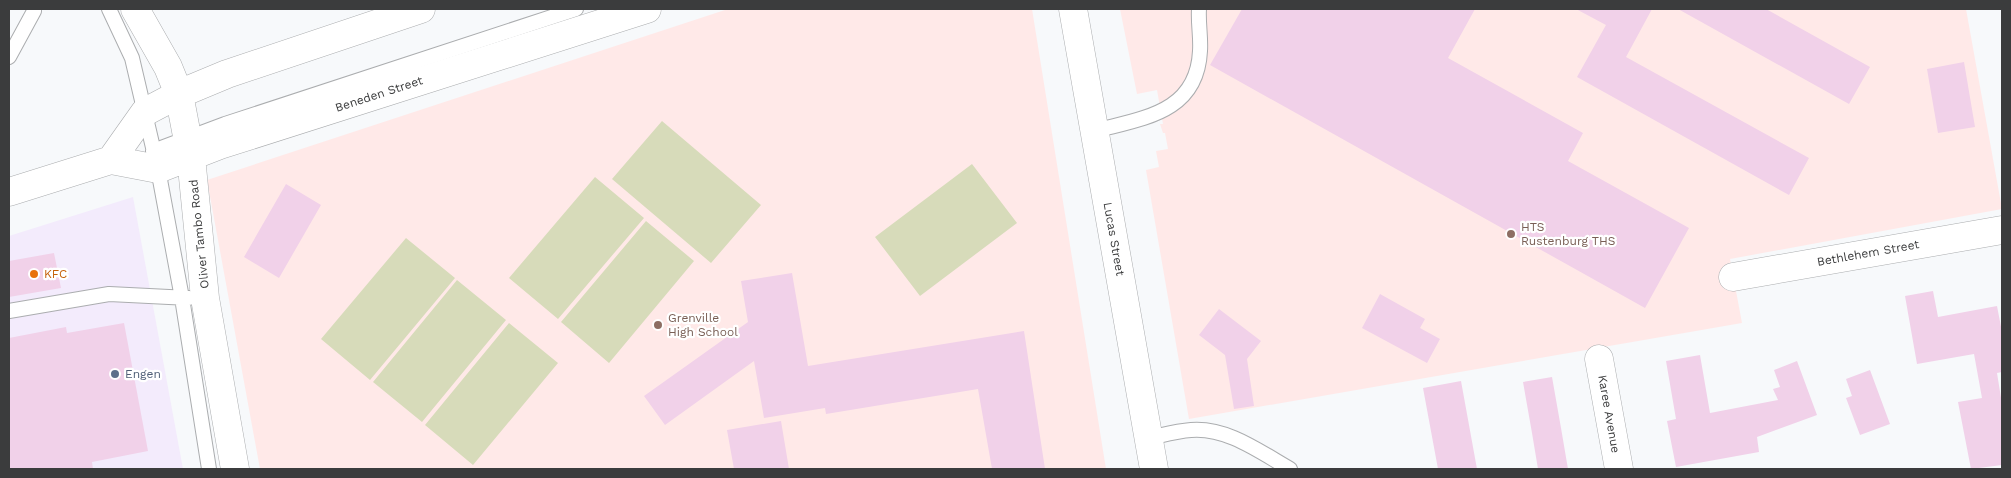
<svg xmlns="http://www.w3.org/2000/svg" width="2011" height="478" viewBox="0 0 2011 478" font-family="'Work Sans',sans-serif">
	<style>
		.commercial { fill: #f3ebfc }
		.education { fill: #ffe9e8 }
		.green { fill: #d7dbba }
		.building { fill: #f1d1e9 }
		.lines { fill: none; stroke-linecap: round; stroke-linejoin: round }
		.service-casing { stroke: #abadaf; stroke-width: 16 }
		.minor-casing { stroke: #abadaf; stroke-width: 29 }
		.secondary-casing { stroke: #abadaf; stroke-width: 29 }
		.service { stroke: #fff; stroke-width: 14 }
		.minor { stroke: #fff; stroke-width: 28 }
		.secondary { stroke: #fff; stroke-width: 28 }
		.education-dot { fill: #8d6e63; stroke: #fff; stroke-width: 2 }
		.food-dot { fill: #e8710a; stroke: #fff; stroke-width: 2 }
		.service-dot { fill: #5c6f8a; stroke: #fff; stroke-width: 2 }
		.labels { text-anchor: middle; stroke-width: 4.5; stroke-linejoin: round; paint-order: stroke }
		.street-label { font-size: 12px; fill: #3b3c3d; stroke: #fff }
		.education-label { font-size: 12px; fill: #785e54; stroke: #fff; text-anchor: start }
		.food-label { font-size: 12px; fill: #c56008; stroke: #fff; text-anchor: start }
		.service-label { font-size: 12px; fill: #4e5e75; stroke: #fff; text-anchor: start }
	</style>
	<rect width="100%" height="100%" fill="#f7f9fb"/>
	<!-- commercial -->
	<path class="commercial" d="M133,197L183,469H9V236Z"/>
	<!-- education -->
	<path class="education" d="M728,9H1032L1106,469H260L207,180Z
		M1120,9H1966L2002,209L1730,259L1742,323L1189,419L1146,170L1159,167L1156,151L1168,149L1165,133H1163L1160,124H1163L1157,90L1137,94Z"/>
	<!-- green -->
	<path class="green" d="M662,121L761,205L711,263L612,179Z
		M972,164L1017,223L920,296L875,237Z
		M595,177L644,218L558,319L509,278Z
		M646,221L694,261L609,363L561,322Z
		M406,238L455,278L370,380L321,339Z
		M457,280L506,320L422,422L373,382Z
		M509,323L558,363L473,465L425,425Z"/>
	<!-- building -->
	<path class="building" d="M1242,9H1475L1448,58L1583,133L1568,161L1689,228L1645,308L1210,65Z
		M1576,9H1652L1626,57L1809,158L1789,195L1577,77L1606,25Z
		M1678,9H1766L1870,67L1849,104Z
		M1964,62L1975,127L1938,133L1927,69Z
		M286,184L321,205L279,278L244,257Z
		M54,253L61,288L9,297V261Z
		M792,273L808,366L1024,331L1045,469H992L978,389L826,414L825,408L764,418L754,361L665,425L644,396L748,322L741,281Z
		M1933,291L1938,317L1997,306L2002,332V372L1997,373L2002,404V465L1971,469L1958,402L1982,398L1974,354L1917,364L1905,296Z
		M1380,294L1425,319L1420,328L1440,339L1427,363L1362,328Z
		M1219,309L1261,341L1247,359L1254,406L1234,409L1225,355L1199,335Z
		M124,323L148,451L92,462L93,469H9V338L66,327L67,333Z
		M1700,355L1710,413L1778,400L1773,389L1780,387L1774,370L1797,361L1817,415L1757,437L1759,452L1676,467L1667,421L1676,419L1666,361Z
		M1870,370L1890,424L1860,435L1846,398L1852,396L1846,379Z
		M1552,377L1561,428L1568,469H1538L1532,433L1523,382Z
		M1461,381L1477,469H1438L1423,388Z
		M781,421L789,469H734L727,430Z"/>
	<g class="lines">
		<!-- service casing -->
		<g class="service-casing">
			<path id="service" d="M109,9L132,58L158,169L182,298L209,469
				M9,57L34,11
				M1095,131C1143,118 1197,113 1200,51C1201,37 1198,23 1199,9
				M153,151L225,124L576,9
				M9,311L109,294L189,298
				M1149,438C1163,435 1177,431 1191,430C1227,427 1260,452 1290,469"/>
		</g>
		<!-- minor casing -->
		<g class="minor-casing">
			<path id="minor" d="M1073,9L1154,469
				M1733,277L2002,230
				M1599,359L1619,469"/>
		</g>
		<!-- secondary casing -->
		<g class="secondary-casing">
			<path id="secondary" d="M135,9L168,67L179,94L191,157L205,298L235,469
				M111,160L145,112L179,94L227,74L421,9
				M9,192L111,160L158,169L220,145L647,9"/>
		</g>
		<!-- service -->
		<use href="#service" class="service"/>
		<!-- minor -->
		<use href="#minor" class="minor"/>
		<!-- secondary -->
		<use href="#secondary" class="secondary"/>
	</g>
	<!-- markers -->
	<g class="education-dot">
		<circle cx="1511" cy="234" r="5"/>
		<circle cx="658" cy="325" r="5"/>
	</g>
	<circle class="food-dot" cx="34" cy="274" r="5"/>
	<circle class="service-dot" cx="115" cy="374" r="5"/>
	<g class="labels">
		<!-- street labels -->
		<g class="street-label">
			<text transform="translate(379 94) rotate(-18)" y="4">Beneden Street</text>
			<text transform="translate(199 234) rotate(-96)" y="4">Oliver Tambo Road</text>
			<text transform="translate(1114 239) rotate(80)" y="4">Lucas Street</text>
			<text transform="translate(1868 253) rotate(-10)" y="4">Bethlehem Street</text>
			<text transform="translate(1609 414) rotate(80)" y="4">Karee Avenue</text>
		</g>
		<!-- education labels -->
		<g class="education-label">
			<text x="1521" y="231">HTS<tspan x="1521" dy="14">Rustenburg THS</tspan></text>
			<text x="668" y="322">Grenville<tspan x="668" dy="14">High School</tspan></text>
		</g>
		<!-- food labels -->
		<g class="food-label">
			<text x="44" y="278">KFC</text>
		</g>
		<!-- service labels -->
		<g class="service-label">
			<text x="125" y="378">Engen</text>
		</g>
	</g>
	<!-- border -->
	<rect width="2011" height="478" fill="none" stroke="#3b3c3d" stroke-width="20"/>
</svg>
